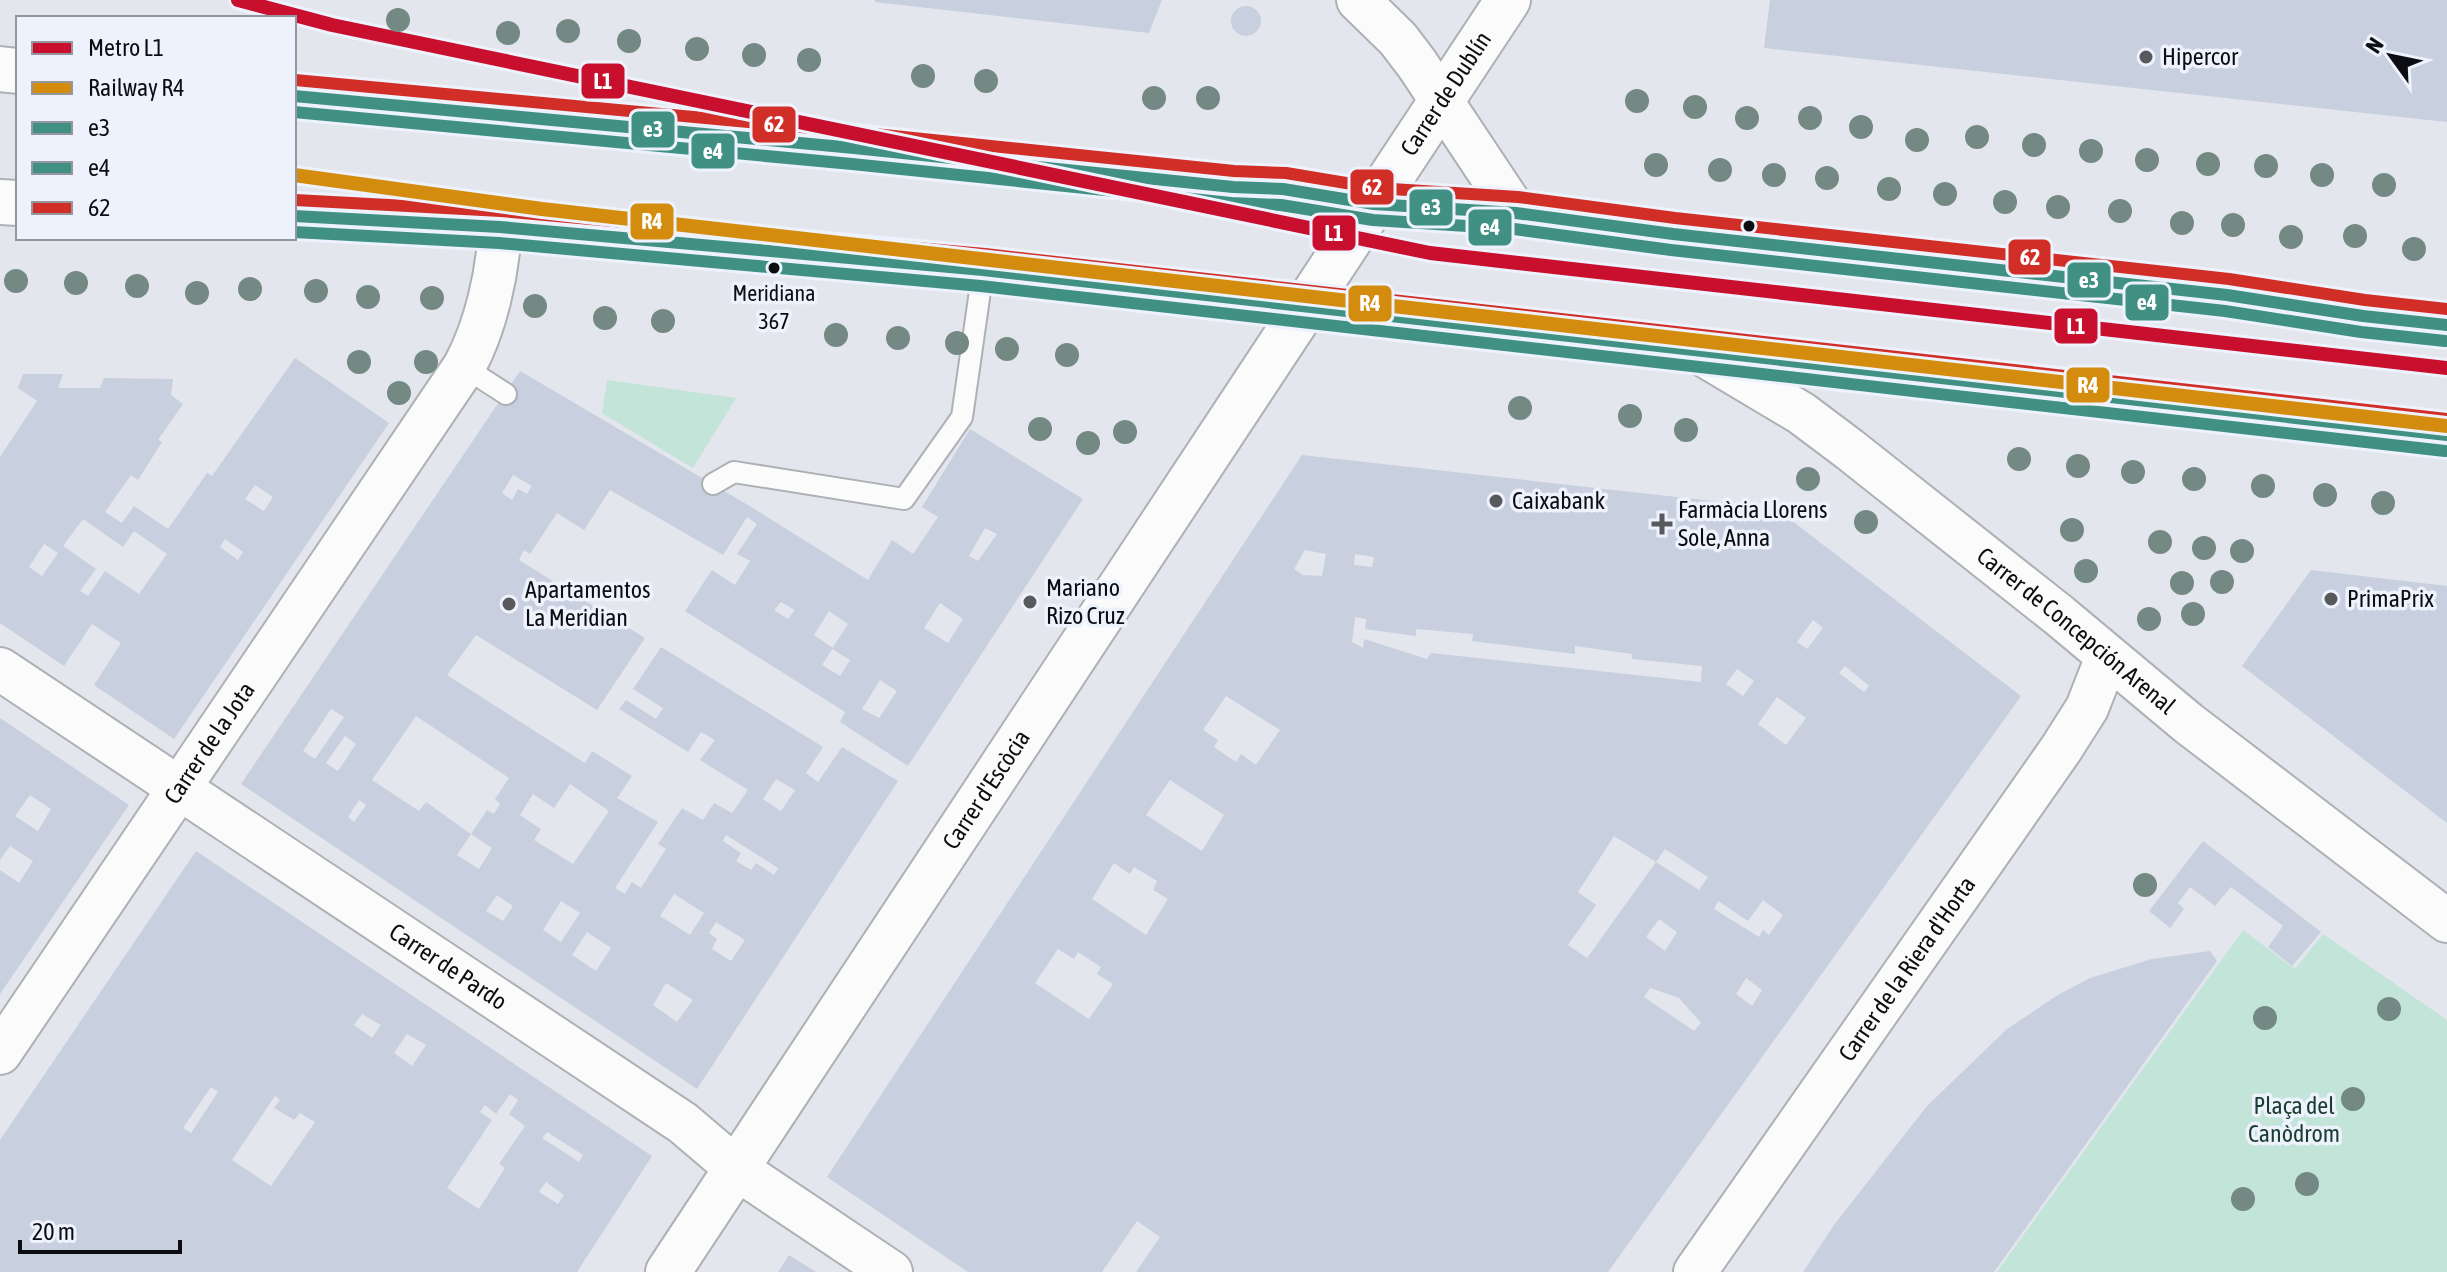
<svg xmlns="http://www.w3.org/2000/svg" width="2447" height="1272" viewBox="0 0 2447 1272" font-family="'Asap Condensed',sans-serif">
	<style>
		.green { fill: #c3e4d8 }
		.building { fill: #c8cfde; fill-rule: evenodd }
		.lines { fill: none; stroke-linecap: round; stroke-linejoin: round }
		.lane-casing { stroke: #adb0b4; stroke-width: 24 }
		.street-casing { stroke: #adb0b4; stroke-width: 46 }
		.secondary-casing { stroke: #adb0b4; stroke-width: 48 }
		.primary-casing { stroke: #adb0b4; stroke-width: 48 }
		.lane { stroke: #fbfbfc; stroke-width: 20 }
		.street { stroke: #fbfbfc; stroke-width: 42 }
		.secondary { stroke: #fbfbfc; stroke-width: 44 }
		.primary { stroke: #fbfbfc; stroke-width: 44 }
		.bus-1-casing { stroke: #edf2fd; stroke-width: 18 }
		.bus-2-casing { stroke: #edf2fd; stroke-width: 18 }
		.bus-3-casing { stroke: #edf2fd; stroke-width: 18 }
		.bus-1 { stroke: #409183; stroke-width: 12 }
		.bus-2 { stroke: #409183; stroke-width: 12 }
		.bus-3 { stroke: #d02e26; stroke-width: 12 }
		.rail-1-casing { stroke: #edf2fd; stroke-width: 20 }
		.rail-1 { stroke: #d38c0d; stroke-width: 14 }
		.metro-1-casing { stroke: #edf2fd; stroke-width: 20 }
		.metro-1 { stroke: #c8102e; stroke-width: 14 }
		.tree { fill: #748984 }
		.poi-dot { fill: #57595d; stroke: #edf2fd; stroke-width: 3 }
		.bus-dot { fill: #0b0d10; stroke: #edf2fd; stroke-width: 3 }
		.labels { text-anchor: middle; stroke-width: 7; stroke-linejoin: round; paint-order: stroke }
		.bus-label { font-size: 22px; fill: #0b0d10; stroke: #edf2fd }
		.poi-label { font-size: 24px; fill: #0b0d10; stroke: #edf2fd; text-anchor: start }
		.street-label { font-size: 24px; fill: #0b0d10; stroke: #edf2fd }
		.park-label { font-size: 24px; fill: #193d2f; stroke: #edf2fd }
		.line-badge { stroke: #edf2fd; stroke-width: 3 }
		.badge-label { font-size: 22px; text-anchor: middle; font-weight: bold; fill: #fff }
	</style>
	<rect width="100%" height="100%" fill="#e3e6ec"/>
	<!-- green -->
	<path class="green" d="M607,380L736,398L693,468L602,413Z
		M2243,930L2295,969L2323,934L2447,1020V1272H1997Z"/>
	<!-- building -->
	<path class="building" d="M875,0H1162L1149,33L875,2Z
		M1770,0H2447V122L1764,48Z
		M1231 21a15 15 0 1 1 30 0a15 15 0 1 1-30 0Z
		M295,358L389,423L174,739L94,685L121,643L92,624L64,666L0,623V457L37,401L18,388L23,374H63L58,388H100L104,378L173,379L171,395L183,404L158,440L162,442L138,480L131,475L105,512L122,523L134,506L168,529L207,473L212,476ZM255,485L273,497L264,511L245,499ZM83,519L123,547L134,531L167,554L139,594L105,571L88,596L80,591L96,569L63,546ZM225,539L243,552L238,560L220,547ZM44,544L58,553L42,576L29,567Z
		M520,371L753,508L868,580L892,540L913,554L938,517L922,507L970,429L1083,499L908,766L840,722L845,712L685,611L712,570L735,585L750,561L737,554L757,524L747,517L723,555L610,490L584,530L557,513L530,554L524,550L519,560L645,638L597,710L476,635L447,675L585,763L592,751L632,776L617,798L658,822L615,888L625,894L632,882L641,888L666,849L658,844L682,808L703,820L714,803L732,813L748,790L700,760L715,740L701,732L688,752L619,709L626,700L656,719L663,708L633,689L661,647L823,747L806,773L818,782L842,747L898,781L697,1089L241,784ZM513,475L532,486L527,494L518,489L512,500L502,493ZM985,528L997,534L978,561L969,556ZM781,602L795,610L788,619L774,610ZM940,603L963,619L948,643L924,628ZM829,611L848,624L832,649L850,660L840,676L822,665L833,648L814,635ZM880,680L897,691L879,718L862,709ZM331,709L344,717L315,759L303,751ZM416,716L509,778L495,799L500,804L494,814L487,810L471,834L492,848L479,869L457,855L471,834L426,802L419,811L372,780ZM345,736L356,744L338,771L326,763ZM776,779L795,790L781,811L763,799ZM570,784L609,811L573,864L534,840L541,829L520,815L533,794L554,808ZM359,800L366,805L354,822L348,817ZM726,835L778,868L774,875L756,863L751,870L736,861L741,853L723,841ZM674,894L704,913L690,935L660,916ZM497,895L513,906L503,921L486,911ZM561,901L580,913L561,942L543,930ZM716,922L745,940L731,961L712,949L717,939L709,933ZM587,932L611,948L596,971L572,955ZM666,983L693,1000L677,1022L653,1005Z
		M1302,455L1775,508L2021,696L1608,1272H1136L1160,1237L1137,1221L1102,1272H968L827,1177ZM1305,550L1326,554L1322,576L1303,575L1294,569ZM1355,554L1374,557L1372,567L1354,565ZM1355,617L1366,619L1365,629L1416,636V629L1473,634L1472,641L1575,654V646L1632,654V659L1702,666L1701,682L1431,653L1427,659L1364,639L1363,648L1352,642ZM1813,620L1823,628L1807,649L1797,642ZM1845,666L1869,686L1864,692L1839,673ZM1737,669L1754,681L1743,696L1726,684ZM1226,696L1280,730L1256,765L1241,754L1236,762L1214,747L1218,740L1203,730ZM1777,697L1806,718L1786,745L1758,724ZM1170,780L1224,815L1202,851L1146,815ZM1614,836L1656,862L1665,849L1708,877L1699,890L1656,862L1587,958L1568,945L1596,905L1578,892ZM1114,863L1130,874L1134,867L1157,881L1153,890L1168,899L1146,935L1092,899ZM1763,900L1783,915L1769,935L1763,930L1759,937L1714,909L1718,901L1748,921ZM1659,919L1677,932L1665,951L1646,937ZM1058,949L1074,959L1078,952L1101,967L1097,974L1113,984L1089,1019L1035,983ZM1746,978L1762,990L1752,1006L1736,994ZM1650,988L1679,998L1701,1023L1694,1031L1644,997Z
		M2311,570L2447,586V823L2242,666Z
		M0,718L129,805L0,994V870L19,883L33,861L10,846L0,860ZM30,795L51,809L38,831L15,816Z
		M2203,841L2321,932L2292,966L2268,947L2283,926L2231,887L2215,906L2190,887L2178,903L2184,909L2170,928L2149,911Z
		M196,851L652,1156L577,1272H0V1140ZM362,1014L381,1025L372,1038L354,1025ZM407,1034L426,1045L412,1066L394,1053ZM211,1087L218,1092L191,1133L183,1128ZM510,1094L518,1100L509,1114L525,1126L499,1164L505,1168L479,1209L447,1188L492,1120L480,1112L485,1105L496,1114ZM275,1096L280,1100L274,1108L294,1120L300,1113L315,1122L271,1186L232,1160ZM547,1132L583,1155L579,1162L542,1138ZM546,1182L564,1195L558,1204L539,1192Z
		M2210,951L2217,961L1994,1272H1803L1834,1225L1927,1106L2007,1029L2058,995L2090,978L2152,959Z
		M789,1255L816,1272H778Z"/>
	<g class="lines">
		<!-- lane casing -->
		<g class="lane-casing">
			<path id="lane" d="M464,367L506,394
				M713,484L734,472L904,499L962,417L983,270"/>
		</g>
		<!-- street casing -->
		<g class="street-casing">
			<g id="street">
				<path d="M1358,0L1398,39L1417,64L1516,213"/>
				<path id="s1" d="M1697,351L1801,413L1849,449L2060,616L2188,723L2447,921"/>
				<path id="s2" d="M0,669L683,1123L737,1169L891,1272"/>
				<path id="s3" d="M0,1053L464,367C486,327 498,272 500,227"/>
				<path id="s4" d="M1695,1272L2061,749L2087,708L2107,657"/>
			</g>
		</g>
		<!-- secondary casing -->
		<g class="secondary-casing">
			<g id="secondary">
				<path id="s5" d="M668,1272L1508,0"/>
			</g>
		</g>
		<!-- primary casing -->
		<g class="primary-casing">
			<path id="primary" d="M0,69L18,71
				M294,96L854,148L1233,187L1283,189L1374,204L1516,213L1673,234L2227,295L2363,316L2447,325
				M0,202L18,203
				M294,216L500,227L983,270L2447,435"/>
		</g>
		<!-- lane -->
		<use href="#lane" class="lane"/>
		<!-- street -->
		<use href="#street" class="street"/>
		<!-- secondary -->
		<use href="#secondary" class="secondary"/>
		<!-- primary -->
		<use href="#primary" class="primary"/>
		<!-- bus-1 casing -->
		<g class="bus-1-casing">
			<path id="bus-1" d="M294,96L854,148L1233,187L1283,189L1374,204L1516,213L1673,234L2227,295L2363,316L2447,325
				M294,216L500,227L983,270L2447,435"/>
		</g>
		<!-- bus-2 casing -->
		<g class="bus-2-casing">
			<path id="bus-2" d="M294,112L852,164L1231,203L1281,205L1373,220L1514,229L1671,250L2225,311L2361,332L2445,341
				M294,232L499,243L981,286L2445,451"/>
		</g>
		<!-- bus-3 casing -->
		<g class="bus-3-casing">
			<path id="bus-3" d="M295,80L855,132L1234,171L1286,173L1376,188L1518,197L1675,218L2229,279L2365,300L2447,309
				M295,200L501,211L985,254L2447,419"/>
		</g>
		<!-- bus-1 -->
		<use href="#bus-1" class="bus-1"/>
		<!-- bus-2 -->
		<use href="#bus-2" class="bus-2"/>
		<!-- bus-3 -->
		<use href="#bus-3" class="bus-3"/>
		<!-- rail-1 casing -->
		<g class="rail-1-casing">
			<path id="rail-1" d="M294,175L542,209L2447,426"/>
		</g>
		<!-- rail-1 -->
		<use href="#rail-1" class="rail-1"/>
		<!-- metro-1 casing -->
		<g class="metro-1-casing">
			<path id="metro-1" d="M238,0L332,25L1430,253L2447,368"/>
		</g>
		<!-- metro-1 -->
		<use href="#metro-1" class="metro-1"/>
	</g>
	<!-- trees -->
	<g class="tree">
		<circle cx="398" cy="20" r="12"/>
		<circle cx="568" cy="31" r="12"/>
		<circle cx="508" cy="33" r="12"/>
		<circle cx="629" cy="41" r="12"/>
		<circle cx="697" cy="49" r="12"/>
		<circle cx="754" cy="55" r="12"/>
		<circle cx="809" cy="60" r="12"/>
		<circle cx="923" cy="76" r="12"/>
		<circle cx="986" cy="81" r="12"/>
		<circle cx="1154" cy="98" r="12"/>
		<circle cx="1208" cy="98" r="12"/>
		<circle cx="1637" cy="101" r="12"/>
		<circle cx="1695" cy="107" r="12"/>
		<circle cx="1747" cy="118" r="12"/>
		<circle cx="1810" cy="118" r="12"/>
		<circle cx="1861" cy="127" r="12"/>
		<circle cx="1977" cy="137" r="12"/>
		<circle cx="1917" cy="140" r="12"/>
		<circle cx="2034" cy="145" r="12"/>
		<circle cx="2091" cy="151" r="12"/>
		<circle cx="2147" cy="160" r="12"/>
		<circle cx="2208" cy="164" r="12"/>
		<circle cx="1656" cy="165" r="12"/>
		<circle cx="2266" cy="166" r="12"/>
		<circle cx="1720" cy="170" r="12"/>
		<circle cx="1774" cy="175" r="12"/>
		<circle cx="2322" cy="175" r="12"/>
		<circle cx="1827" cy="178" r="12"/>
		<circle cx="2384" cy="185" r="12"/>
		<circle cx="1889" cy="189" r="12"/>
		<circle cx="1945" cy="194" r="12"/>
		<circle cx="2005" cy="202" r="12"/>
		<circle cx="2058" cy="207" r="12"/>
		<circle cx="2120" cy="211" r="12"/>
		<circle cx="2182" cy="223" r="12"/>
		<circle cx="2233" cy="225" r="12"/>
		<circle cx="2355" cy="236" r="12"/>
		<circle cx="2291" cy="237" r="12"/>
		<circle cx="2414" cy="249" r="12"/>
		<circle cx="16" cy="281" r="12"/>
		<circle cx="76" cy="283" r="12"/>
		<circle cx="137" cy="286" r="12"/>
		<circle cx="250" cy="289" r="12"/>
		<circle cx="316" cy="291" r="12"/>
		<circle cx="197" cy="293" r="12"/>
		<circle cx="368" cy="297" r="12"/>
		<circle cx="432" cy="298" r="12"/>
		<circle cx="535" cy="306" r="12"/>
		<circle cx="605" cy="318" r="12"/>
		<circle cx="663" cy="321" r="12"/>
		<circle cx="836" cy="335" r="12"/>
		<circle cx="898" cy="338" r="12"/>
		<circle cx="957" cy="343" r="12"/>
		<circle cx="1007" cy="349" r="12"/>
		<circle cx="1067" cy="355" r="12"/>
		<circle cx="359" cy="362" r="12"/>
		<circle cx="426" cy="362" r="12"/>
		<circle cx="399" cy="393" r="12"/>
		<circle cx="1520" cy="408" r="12"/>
		<circle cx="1630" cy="416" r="12"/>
		<circle cx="1040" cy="429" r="12"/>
		<circle cx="1686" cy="430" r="12"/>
		<circle cx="1125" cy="432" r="12"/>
		<circle cx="1088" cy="443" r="12"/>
		<circle cx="2019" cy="459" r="12"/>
		<circle cx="2078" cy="466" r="12"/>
		<circle cx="2133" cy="472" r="12"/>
		<circle cx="1808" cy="479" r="12"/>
		<circle cx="2194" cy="479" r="12"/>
		<circle cx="2263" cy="486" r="12"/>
		<circle cx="2325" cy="495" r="12"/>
		<circle cx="2383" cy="503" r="12"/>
		<circle cx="1866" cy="522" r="12"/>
		<circle cx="2072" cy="530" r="12"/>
		<circle cx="2160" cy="542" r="12"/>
		<circle cx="2204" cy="548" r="12"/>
		<circle cx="2242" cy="551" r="12"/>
		<circle cx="2086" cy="571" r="12"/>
		<circle cx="2222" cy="582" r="12"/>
		<circle cx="2182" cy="583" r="12"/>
		<circle cx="2193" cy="614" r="12"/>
		<circle cx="2149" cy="619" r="12"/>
		<circle cx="2145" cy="885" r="12"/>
		<circle cx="2389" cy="1009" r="12"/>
		<circle cx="2265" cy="1018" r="12"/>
		<circle cx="2353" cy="1099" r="12"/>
		<circle cx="2307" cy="1184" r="12"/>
		<circle cx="2243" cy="1199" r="12"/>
	</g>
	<!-- markers -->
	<g class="poi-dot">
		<circle cx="2146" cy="57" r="8"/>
		<circle cx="1496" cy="501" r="8"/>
		<path d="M1658 512h8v8h8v8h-8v8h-8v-8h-8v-8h8z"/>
		<circle cx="2331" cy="599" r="8"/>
		<circle cx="1030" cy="602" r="8"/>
		<circle cx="509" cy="604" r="8"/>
	</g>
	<g class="bus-dot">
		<circle cx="1749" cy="226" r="7"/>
		<circle cx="774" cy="268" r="7"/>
	</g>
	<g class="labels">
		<!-- bus labels -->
		<g class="bus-label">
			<text x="774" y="301">Meridiana<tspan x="774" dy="28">367</tspan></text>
		</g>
		<!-- poi labels -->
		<g class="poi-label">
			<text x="2162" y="65">Hipercor</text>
			<text x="1512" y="509">Caixabank</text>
			<text x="1678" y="518">Farmàcia Llorens<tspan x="1678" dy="28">Sole, Anna</tspan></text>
			<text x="1046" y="596">Mariano<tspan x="1046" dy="28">Rizo Cruz</tspan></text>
			<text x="525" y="598">Apartamentos<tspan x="525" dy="28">La Meridian</tspan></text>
			<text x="2347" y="607">PrimaPrix</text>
		</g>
		<!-- street labels -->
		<g class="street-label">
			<text dy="8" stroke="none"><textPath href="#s5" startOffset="1412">Carrer de Dublín</textPath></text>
			<text dy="8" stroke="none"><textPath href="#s1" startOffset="472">Carrer de Concepción Arenal</textPath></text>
			<text dy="8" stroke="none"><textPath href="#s3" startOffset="374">Carrer de la Jota</textPath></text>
			<text dy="8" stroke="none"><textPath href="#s5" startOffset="578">Carrer d'Escòcia</textPath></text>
			<text dy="8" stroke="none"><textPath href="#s2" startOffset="538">Carrer de Pardo</textPath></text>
			<text dy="8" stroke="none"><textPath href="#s4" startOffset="370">Carrer de la Riera d'Horta</textPath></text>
		</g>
		<!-- park labels -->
		<g class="park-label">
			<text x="2294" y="1114">Plaça del<tspan x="2294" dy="28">Canòdrom</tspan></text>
		</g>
	</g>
	<g class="line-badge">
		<rect x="580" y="62" width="46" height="38" rx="8" fill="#c8102e"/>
		<rect x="751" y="105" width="46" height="39" rx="8" fill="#d02e26"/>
		<rect x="630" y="110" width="46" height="39" rx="8" fill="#409183"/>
		<rect x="690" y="132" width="46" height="38" rx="8" fill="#409183"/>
		<rect x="1349" y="168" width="46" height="38" rx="8" fill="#d02e26"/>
		<rect x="1408" y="188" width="46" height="39" rx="8" fill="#409183"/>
		<rect x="629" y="202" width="46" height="39" rx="8" fill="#d38c0d"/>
		<rect x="1467" y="208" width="46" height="39" rx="8" fill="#409183"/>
		<rect x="1311" y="214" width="46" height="38" rx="8" fill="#c8102e"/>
		<rect x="2007" y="238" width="45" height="38" rx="8" fill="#d02e26"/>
		<rect x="2066" y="261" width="46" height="38" rx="8" fill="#409183"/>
		<rect x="2124" y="283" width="46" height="39" rx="8" fill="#409183"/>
		<rect x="1347" y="284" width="46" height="39" rx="8" fill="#d38c0d"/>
		<rect x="2053" y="307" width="46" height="38" rx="8" fill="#c8102e"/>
		<rect x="2065" y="366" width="46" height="38" rx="8" fill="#d38c0d"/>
	</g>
	<g class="badge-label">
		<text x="603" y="89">L1</text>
		<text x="774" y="132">62</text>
		<text x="653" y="137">e3</text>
		<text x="713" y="159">e4</text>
		<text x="1372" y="195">62</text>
		<text x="1431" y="215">e3</text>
		<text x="652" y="229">R4</text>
		<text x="1490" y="235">e4</text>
		<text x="1334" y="241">L1</text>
		<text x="2030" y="265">62</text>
		<text x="2089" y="288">e3</text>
		<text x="2147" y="310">e4</text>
		<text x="1370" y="311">R4</text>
		<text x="2076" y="334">L1</text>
		<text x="2088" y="393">R4</text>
	</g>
	<!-- legend -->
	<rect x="16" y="16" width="280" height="224" fill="#edf2fd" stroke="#93969e" stroke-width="2"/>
	<rect x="32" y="42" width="40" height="12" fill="#c8102e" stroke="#93969e" stroke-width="2"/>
	<text x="88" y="56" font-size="24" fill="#0b0d10">Metro L1</text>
	<rect x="32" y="82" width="40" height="12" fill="#d38c0d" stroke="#93969e" stroke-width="2"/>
	<text x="88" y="96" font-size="24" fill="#0b0d10">Railway R4</text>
	<rect x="32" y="122" width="40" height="12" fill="#409183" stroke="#93969e" stroke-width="2"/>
	<text x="88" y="136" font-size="24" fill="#0b0d10">e3</text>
	<rect x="32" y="162" width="40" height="12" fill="#409183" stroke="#93969e" stroke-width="2"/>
	<text x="88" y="176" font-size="24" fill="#0b0d10">e4</text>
	<rect x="32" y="202" width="40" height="12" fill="#d02e26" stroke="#93969e" stroke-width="2"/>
	<text x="88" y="216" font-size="24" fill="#0b0d10">62</text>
	<!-- north arrow -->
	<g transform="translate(2391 56) rotate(303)" stroke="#edf2fd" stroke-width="6" paint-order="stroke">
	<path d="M0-6L14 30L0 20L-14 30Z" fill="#0b0d10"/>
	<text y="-12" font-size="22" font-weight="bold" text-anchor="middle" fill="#0b0d10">N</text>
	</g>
	<!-- scale -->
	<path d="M20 1240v12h160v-12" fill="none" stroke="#0b0d10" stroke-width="4"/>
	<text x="32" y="1240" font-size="24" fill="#0b0d10" stroke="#edf2fd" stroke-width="6" paint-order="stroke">20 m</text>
</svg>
